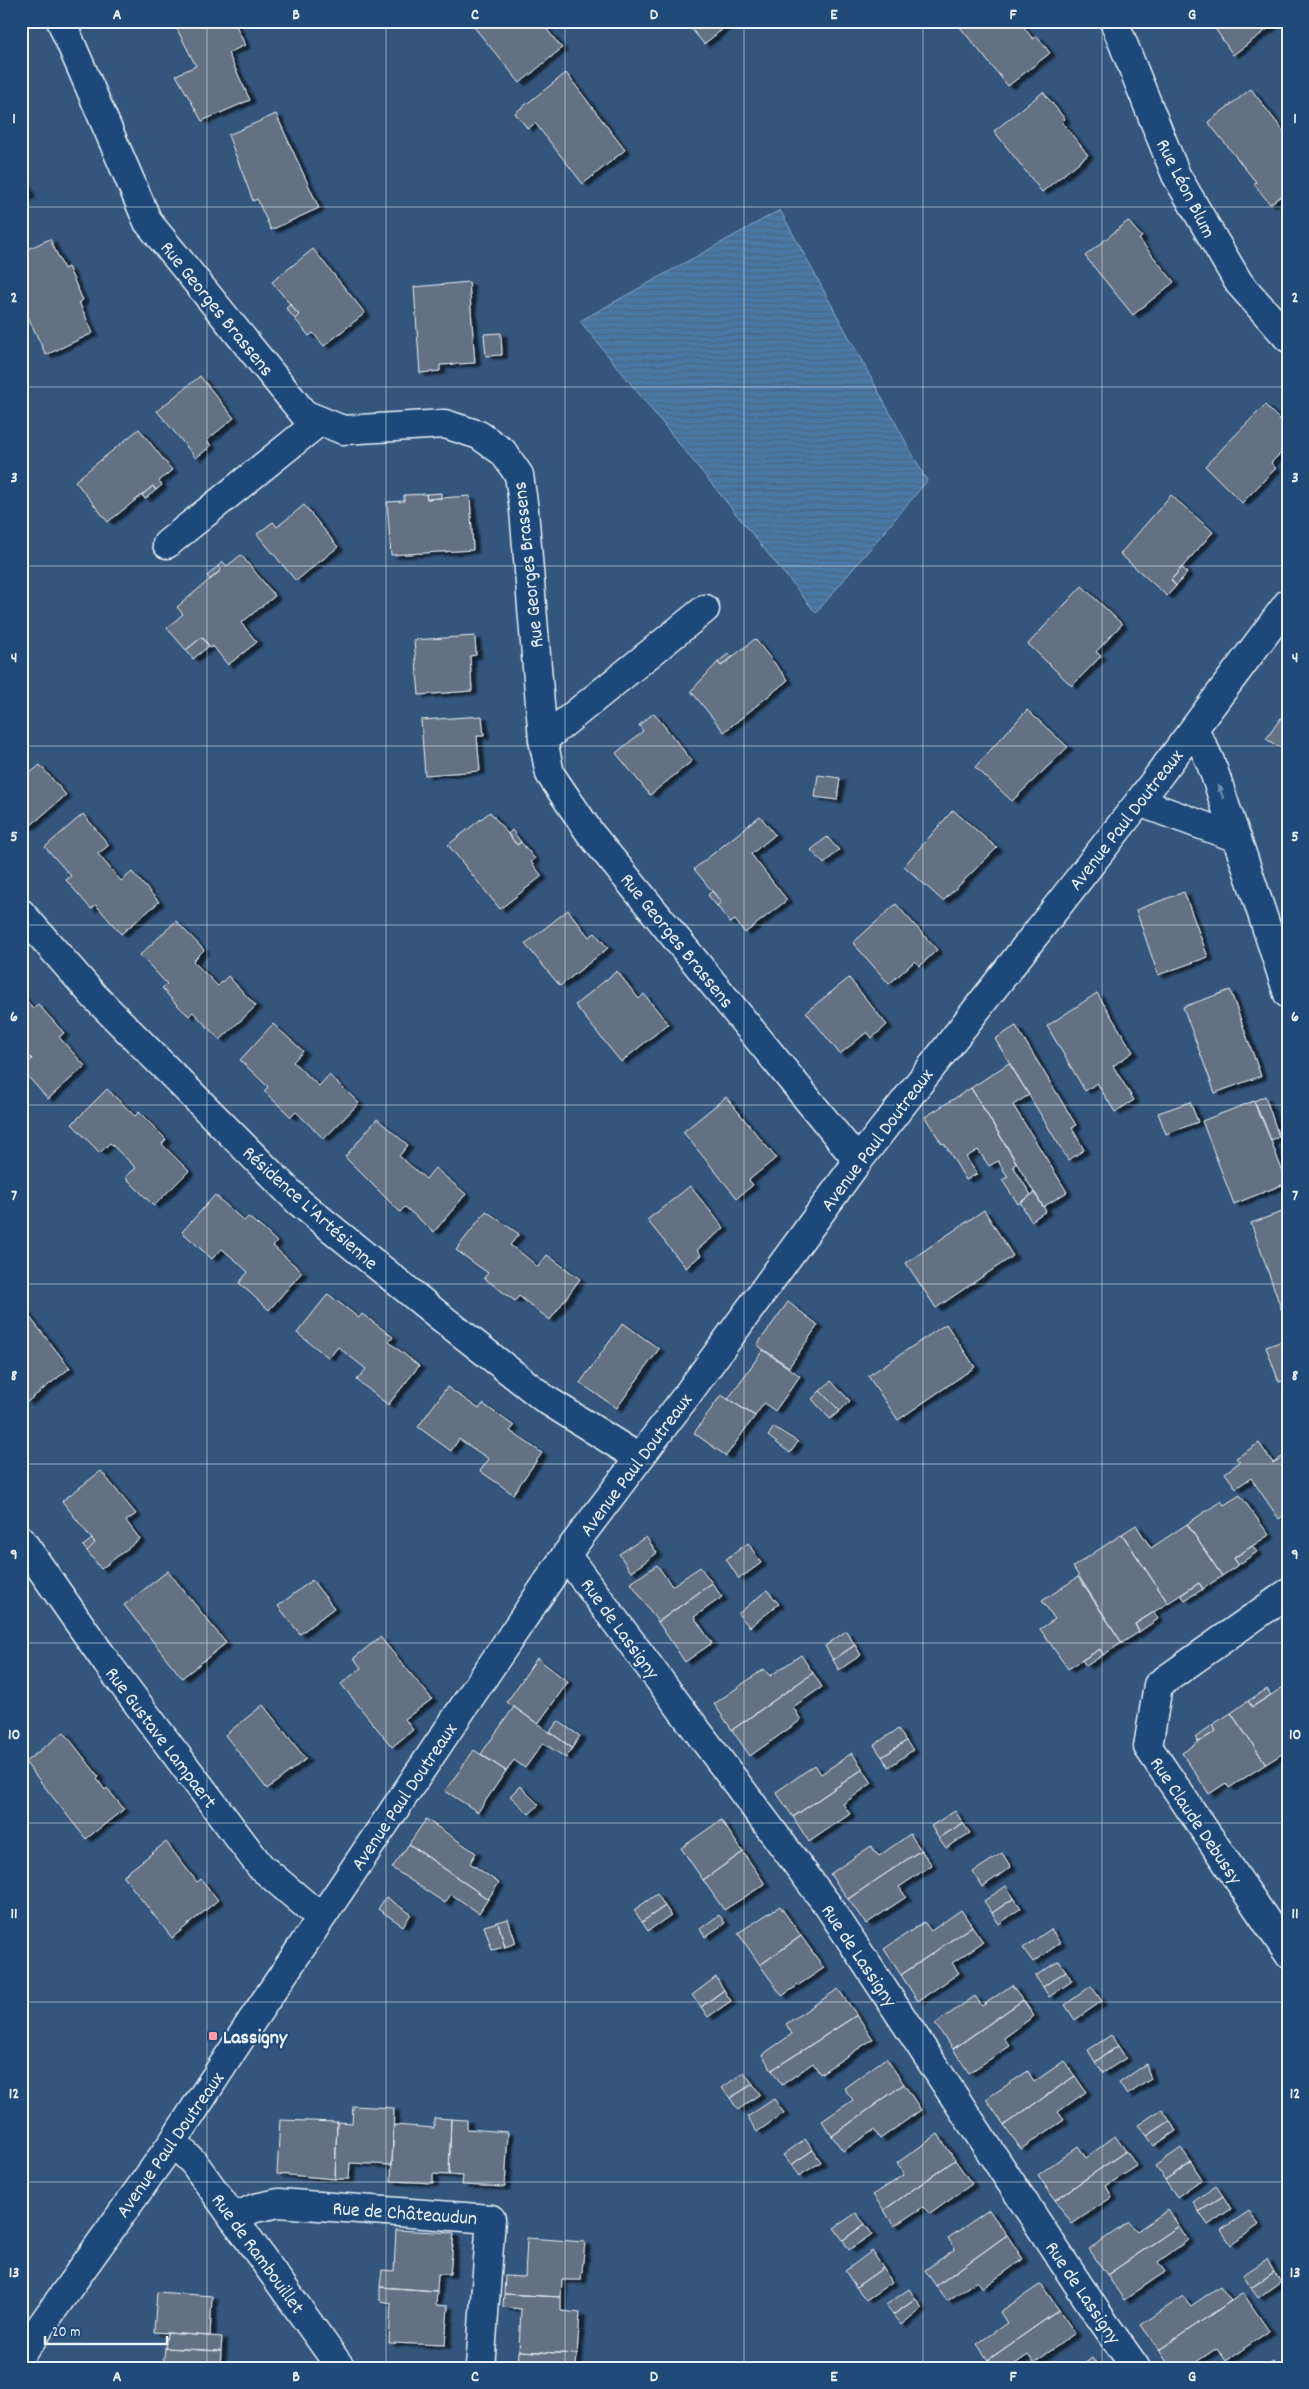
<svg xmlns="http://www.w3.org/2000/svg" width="1309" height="2389" viewBox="0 0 1309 2389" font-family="Dekko,sans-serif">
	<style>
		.water { fill: url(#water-rules); stroke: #89a8c7 }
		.building { fill: #647183; stroke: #e8f1f8; filter: url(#shadow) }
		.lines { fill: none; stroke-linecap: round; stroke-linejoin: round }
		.minor-casing { stroke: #e8f1f8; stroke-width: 31 }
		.minor { stroke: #1f4a7a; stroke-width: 28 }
		.oneway { fill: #6f8dac }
		.grid { fill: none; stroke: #e8f1f8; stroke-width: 1; stroke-opacity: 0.55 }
		.poi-dot { fill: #ff9aa2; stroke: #1f4a7a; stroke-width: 2 }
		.labels { text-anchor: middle; stroke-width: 4; stroke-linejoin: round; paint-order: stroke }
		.street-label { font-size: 20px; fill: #e8f1f8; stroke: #1f4a7a }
		.poi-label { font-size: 20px; font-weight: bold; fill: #e8f1f8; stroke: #1f4a7a; text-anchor: start }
		.neatline { fill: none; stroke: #e8f1f8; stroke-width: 2 }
		.grid-label { font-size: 16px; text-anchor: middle; font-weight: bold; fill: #e8f1f8 }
	</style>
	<defs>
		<pattern id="water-rules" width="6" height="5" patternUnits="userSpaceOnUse" patternTransform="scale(1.25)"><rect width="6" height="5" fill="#4a78a6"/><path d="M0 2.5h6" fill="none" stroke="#48627d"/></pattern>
		<filter id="shadow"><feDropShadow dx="5.5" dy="3" stdDeviation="1" flood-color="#0009"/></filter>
	</defs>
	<rect width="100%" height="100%" fill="#34567d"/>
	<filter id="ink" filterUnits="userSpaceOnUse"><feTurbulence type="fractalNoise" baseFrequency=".02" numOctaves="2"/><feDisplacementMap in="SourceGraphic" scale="10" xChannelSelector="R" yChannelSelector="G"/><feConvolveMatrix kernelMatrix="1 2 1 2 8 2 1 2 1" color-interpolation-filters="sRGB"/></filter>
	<g filter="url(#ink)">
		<!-- water -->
		<path class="water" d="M780,210L927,481L816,613L580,321Z"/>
		<!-- building -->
		<path class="building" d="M173,21H234L245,45L228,53L250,100L202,121L176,75L196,66Z
			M469,21H540L562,48L520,83Z
			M685,21H733L704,44Z
			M967,21H1019L1033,39L1037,36L1050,53L1008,86L960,27Z
			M1210,21H1276L1277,22L1233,55Z
			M566,73L625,150L583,184L535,123L528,129L515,113Z
			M1251,89L1288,137V191L1270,204L1254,184L1256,182L1208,122Z
			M1043,92L1065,119L1062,122L1088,155L1042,192L994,131Z
			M276,114L319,208L271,230L257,199L253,201L228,135Z
			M21,172L30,195L21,199Z
			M1128,221L1142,237L1139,239L1174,282L1133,315L1085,256Z
			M50,239L64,269L68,267L83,300L79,302L93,333L46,355L21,302V252Z
			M313,249L365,313L324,346L313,333L309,336L295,319L299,315L272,282Z
			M469,282L475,363L440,365V371L420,373L414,287Z
			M290,305L299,315L295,319L286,308Z
			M501,333L502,355L486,356L484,334Z
			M200,376L234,418L207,440L211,446L196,458L157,411Z
			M1265,405L1288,428V446L1271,463L1276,468L1242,503L1205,466Z
			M139,429L172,470L159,481L162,485L156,490L153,486L108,522L75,481Z
			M153,486L156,490L145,499L142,495Z
			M441,493V498L427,499L426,494Z
			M426,494L427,499L470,496L473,550L391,555L387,502L404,501V495Z
			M1171,495L1213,532L1171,580L1176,586L1167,596L1120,554Z
			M304,505L338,547L296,581L257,534L273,522L277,527Z
			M241,555L275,596L241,623L257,642L228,665L213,646L210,648L202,637L186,650L167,628L183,614L177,607L221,570L218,566L223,562L227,566Z
			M218,566L221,570L210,580L207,576Z
			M1182,567L1187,573L1176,586L1171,580Z
			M1082,586L1122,624L1096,652L1101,656L1072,686L1028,644Z
			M475,636L476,655L470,656L472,691L419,695L414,640Z
			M202,637L209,646L193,659L186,650Z
			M755,639L788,680L724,732L691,691L718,662L721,666Z
			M729,653L733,657L721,666L718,662Z
			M1288,708V752L1266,739Z
			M1027,710L1068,747L1012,801L975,767Z
			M654,713L692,761L650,795L616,753L643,731L639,725Z
			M482,716L484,736H477L480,771L425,775L421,720Z
			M21,765L29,774L40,765L66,795L29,827L21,819Z
			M818,775L840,778L837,800L815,797Z
			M953,810L997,848L943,901L904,866Z
			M490,812L517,845L521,842L535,859L531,862L542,876L500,909L448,845Z
			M83,814L109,845L98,854L121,881L132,872L159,902L121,934L96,905L91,909L79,895L66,880L71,876L45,847Z
			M760,816L775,835L751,854L787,900L745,933L735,920L730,923L717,906L721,902L694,869Z
			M512,830L521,842L517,845L508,834Z
			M827,837L839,850L824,864L811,850Z
			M712,891L721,902L717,906L708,895Z
			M1184,892L1208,957L1158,975L1136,910Z
			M896,904L937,950L920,966L915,961L889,984L853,943Z
			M568,910L589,937L595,933L608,948L560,986L525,944Z
			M176,921L204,950L193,961L218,986L228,976L256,1006L220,1040L193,1012L189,1016L175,1003L162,988L167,984L140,955Z
			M617,971L639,999L644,994L668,1024L621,1062L575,1005Z
			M849,978L887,1025L872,1038L867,1032L840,1054L806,1012Z
			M1230,990L1261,1076L1215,1093L1183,1007Z
			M1097,993L1133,1052L1113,1066L1134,1100L1115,1112L1097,1083L1085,1091L1047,1026Z
			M21,995L33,1008L38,1004L64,1033L59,1037L85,1066L48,1099L21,1069L32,1059L21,1048Z
			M273,1024L303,1051L293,1062L319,1086L329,1075L359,1103L324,1139L296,1112L291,1117L264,1091L268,1087L240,1060Z
			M1016,1026L1076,1125L1072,1128L1084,1150L1068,1160L995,1039Z
			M1009,1063L1029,1095L1013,1105L1067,1192L1043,1207L971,1088Z
			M971,1088L1017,1163L1013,1166L1031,1195L1018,1204L1002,1180L1008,1177L998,1161L989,1166L978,1150L966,1157L977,1174L966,1180L944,1143L942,1144L925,1117Z
			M107,1089L135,1116L139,1112L166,1139L162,1144L189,1171L154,1206L125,1177L136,1168L110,1143L100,1153L72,1124Z
			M1265,1096L1279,1137L1271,1140L1254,1101Z
			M726,1097L776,1158L749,1180L753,1185L737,1198L683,1132Z
			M1254,1101L1260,1118L1262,1117L1287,1183L1234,1204L1202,1121Z
			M1190,1102L1198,1122L1166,1134L1158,1113Z
			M377,1119L408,1145L399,1156L426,1179L435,1168L466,1194L434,1232L405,1207L400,1212L345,1157Z
			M690,1186L724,1228L697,1250L701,1255L686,1268L647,1220Z
			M1035,1193L1046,1211L1031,1221L1020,1202Z
			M215,1195L244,1221L248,1217L262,1228L277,1242L273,1246L302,1272L269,1310L239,1283L248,1272L234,1259L222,1249L212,1259L182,1232Z
			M984,1210L1013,1256L936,1308L906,1263Z
			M1288,1210V1308L1282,1311L1251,1223Z
			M486,1211L519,1234L510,1245L525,1256L538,1267L547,1255L580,1279L550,1320L519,1296L515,1301L484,1278L488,1273L456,1250Z
			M328,1294L359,1318L362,1314L377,1325L393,1337L389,1342L419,1366L388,1405L357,1380L366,1369L338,1347L329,1358L297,1333Z
			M788,1302L818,1325L789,1367L757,1345Z
			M21,1306L70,1368L27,1402L21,1395Z
			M623,1323L659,1349L617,1408L580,1383Z
			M946,1324L975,1367L898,1420L868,1376Z
			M1288,1339V1379L1279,1382L1266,1347Z
			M763,1350L800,1376L775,1411L764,1403L755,1416L728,1399Z
			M831,1381L850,1401L840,1411L820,1391Z
			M447,1387L479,1409L483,1404L514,1426L510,1431L542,1453L513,1494L480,1471L489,1459L459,1439L451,1451L418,1427Z
			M820,1391L840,1411L830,1419L812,1399Z
			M721,1395L755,1416L726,1456L694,1433Z
			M774,1427L798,1442L790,1453L768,1436Z
			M1259,1443L1273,1463L1288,1453V1512L1279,1519L1251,1478L1236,1488L1225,1473L1240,1462L1236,1458Z
			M101,1471L136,1514L126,1521L140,1539L101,1569L87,1551L95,1543L62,1501Z
			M1240,1495L1269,1535L1234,1558L1238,1565L1222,1576L1187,1524L1221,1501L1224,1505Z
			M1187,1524L1222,1576L1203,1589L1199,1583L1168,1603L1122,1534L1136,1525L1151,1548Z
			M1122,1534L1168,1603L1135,1624L1139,1632L1122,1643L1073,1567Z
			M646,1537L657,1553L631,1572L619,1554Z
			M92,1539L95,1543L87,1551L83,1546Z
			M748,1543L761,1563L739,1579L726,1559Z
			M1252,1546L1257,1552L1238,1565L1234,1558Z
			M657,1565L672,1586L700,1567L712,1583L658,1622L631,1583Z
			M168,1571L226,1643L182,1678L124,1605Z
			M1078,1577L1122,1643L1103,1655L1100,1649L1068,1669L1040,1629L1055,1619L1042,1601Z
			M312,1580L334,1608L300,1634L278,1606Z
			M712,1583L722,1597L694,1617L712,1643L685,1662L658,1622Z
			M1199,1583L1203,1589L1185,1600L1181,1595Z
			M767,1590L779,1604L750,1627L738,1614Z
			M1154,1612L1158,1619L1139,1632L1135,1624Z
			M846,1631L855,1645L833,1660L825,1646Z
			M380,1637L432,1699L405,1719L413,1730L392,1747L341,1684L361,1668L354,1658Z
			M855,1645L861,1655L839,1670L833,1660Z
			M1100,1649L1103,1655L1086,1666L1082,1660Z
			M801,1655L813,1673L732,1730L714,1704L764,1669L770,1676Z
			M537,1658L568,1682L538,1724L507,1702Z
			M813,1673L822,1687L793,1707L801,1720L750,1756L732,1730Z
			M1288,1684V1750L1266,1764L1231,1713L1248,1701L1252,1707Z
			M1267,1689L1271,1695L1252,1707L1248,1701Z
			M263,1705L306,1759L267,1789L225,1735Z
			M514,1707L572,1748L566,1758L543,1743L525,1768L514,1760L506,1771L481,1754Z
			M1231,1713L1266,1764L1229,1788L1226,1783L1209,1794L1182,1753L1216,1731L1212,1725Z
			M558,1721L580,1736L572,1748L550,1732Z
			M1212,1725L1216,1731L1199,1742L1195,1738Z
			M898,1729L906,1741L882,1757L874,1745Z
			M64,1732L99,1777L97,1779L105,1790L107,1788L124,1809L86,1839L25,1762Z
			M906,1741L913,1750L889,1767L882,1757Z
			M474,1750L506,1771L478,1812L445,1791Z
			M852,1753L863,1769L793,1817L776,1792L815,1765L821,1774Z
			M863,1769L872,1783L843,1804L850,1814L809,1842L793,1817Z
			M520,1786L539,1805L529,1814L510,1796Z
			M955,1811L963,1823L939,1838L931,1826Z
			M426,1819L476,1853L470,1863L499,1883L488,1899L409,1844Z
			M721,1820L743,1852L703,1880L681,1848Z
			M963,1823L970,1833L946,1848L939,1838Z
			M910,1834L921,1850L848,1899L830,1874L871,1846L879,1856Z
			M166,1842L197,1882L201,1879L218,1900L172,1938L123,1876Z
			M409,1844L488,1899L479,1913L451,1894L445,1903L392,1868Z
			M921,1850L932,1865L899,1887L906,1897L866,1924L848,1899Z
			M743,1852L765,1884L724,1910L703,1880Z
			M1002,1853L1011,1867L982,1887L973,1872Z
			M1006,1886L1014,1898L992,1913L984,1901Z
			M657,1894L665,1906L642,1922L634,1910Z
			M386,1897L411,1914L403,1926L378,1909Z
			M1014,1898L1021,1908L999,1924L992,1913Z
			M665,1906L671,1915L648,1931L642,1922Z
			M780,1906L801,1936L760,1965L738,1933Z
			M961,1910L972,1926L901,1975L884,1949L924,1922L931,1931Z
			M719,1915L725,1923L705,1937L700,1929Z
			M508,1919L516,1943L505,1947L498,1922Z
			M498,1922L505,1947L492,1950L484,1926Z
			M972,1926L983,1942L952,1963L959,1973L918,2001L901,1975Z
			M1051,1929L1060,1943L1033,1962L1023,1948Z
			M801,1936L824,1968L782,1996L760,1965Z
			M1059,1961L1066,1971L1043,1987L1035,1976Z
			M1066,1971L1072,1981L1049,1997L1043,1987Z
			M716,1977L724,1990L701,2007L692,1995Z
			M1012,1985L1023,2000L953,2049L935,2024L975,1996L982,2006Z
			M1091,1986L1102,2001L1075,2020L1065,2005Z
			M838,1989L857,2015L772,2070L762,2055L792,2034L786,2024Z
			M724,1990L731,2001L708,2017L701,2007Z
			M1023,2000L1034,2016L1004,2038L1010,2046L969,2073L953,2049Z
			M857,2015L873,2039L820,2074L813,2063L782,2085L772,2070Z
			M1111,2035L1118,2046L1095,2062L1088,2050Z
			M1118,2046L1126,2058L1103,2073L1095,2062Z
			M886,2058L904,2084L832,2136L822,2121L853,2100L844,2088Z
			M1064,2061L1075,2076L1004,2125L986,2099L1028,2071L1034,2082Z
			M1146,2064L1151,2079L1127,2095L1119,2083Z
			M744,2072L753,2084L730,2098L722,2088Z
			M1075,2076L1086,2092L1058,2112L1064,2120L1021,2149L1004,2125Z
			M753,2084L760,2094L738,2110L730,2098Z
			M904,2084L921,2110L880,2139L874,2130L843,2151L832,2136Z
			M774,2099L784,2113L757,2132L747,2117Z
			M353,2106L394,2108L392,2165L350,2163L349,2179H335L337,2122L352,2123Z
			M1162,2109L1170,2121L1147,2136L1138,2125Z
			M434,2118L451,2119L449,2175L433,2174V2183L391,2181L394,2125L434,2128Z
			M451,2119L467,2120V2129L508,2132L505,2187L462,2185L463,2176L449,2175Z
			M280,2120L337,2122L335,2179L277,2174Z
			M1170,2121L1176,2131L1154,2146L1147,2136Z
			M938,2134L955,2160L884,2210L873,2195L904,2175L897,2163Z
			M1115,2136L1126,2151L1055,2200L1038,2175L1078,2146L1086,2158Z
			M805,2139L813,2150L791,2165L783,2155Z
			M1181,2148L1191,2162L1165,2180L1155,2166Z
			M813,2150L821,2162L799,2176L791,2165Z
			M1126,2151L1137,2166L1106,2186L1112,2197L1072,2224L1055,2200Z
			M955,2160L972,2184L930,2214L923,2207L894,2226L884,2210Z
			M1191,2162L1202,2179L1177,2197L1165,2180Z
			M1216,2186L1223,2196L1199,2212L1193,2202Z
			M1223,2196L1231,2209L1208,2225L1199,2212Z
			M989,2210L1007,2235L936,2286L925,2270L955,2249L948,2238Z
			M1168,2210L1179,2226L1107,2275L1089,2249L1129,2222L1137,2231Z
			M1249,2211L1259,2225L1231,2245L1221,2230Z
			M856,2213L865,2224L843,2240L834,2228Z
			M865,2224L872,2234L849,2250L843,2240Z
			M1179,2226L1188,2240L1158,2262L1165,2272L1124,2300L1107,2275Z
			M396,2230L454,2233L450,2274H438L437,2291L380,2287L382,2270L394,2271Z
			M1007,2235L1023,2259L983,2288L977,2281L947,2301L936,2286Z
			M527,2238L585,2242L581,2280H562L561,2297L504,2294L505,2276L525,2277Z
			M872,2251L883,2268L856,2287L845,2271Z
			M1267,2259L1274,2272L1251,2288L1243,2275Z
			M883,2268L892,2282L866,2300L856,2287Z
			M1274,2272L1281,2281L1258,2298L1251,2288Z
			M1041,2284L1059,2310L988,2360L977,2344L1007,2323L1000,2312Z
			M1220,2286L1231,2301L1159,2350L1141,2325L1183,2296L1191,2306Z
			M380,2287L437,2291L436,2305L448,2306L445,2345L389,2343L391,2303L380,2301Z
			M909,2289L916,2299L893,2315L886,2305Z
			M157,2292L212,2296L210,2336L154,2332Z
			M1243,2293L1269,2331L1226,2361L1217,2348L1187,2368H1171L1159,2350Z
			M504,2294L561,2297V2311L580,2313L577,2354L519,2351L521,2309L503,2307Z
			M916,2299L922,2308L901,2325L893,2315Z
			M1059,2310L1075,2333L1034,2363L1028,2355L1009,2368H993L988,2360Z
			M167,2333L222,2337L221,2351L165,2348Z
			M165,2348L221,2351L220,2368L163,2365Z
			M519,2351L577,2354L576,2368H518Z
			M1092,2358L1099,2368H1079Z
			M1273,2362L1277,2368H1264Z"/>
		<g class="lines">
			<!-- minor casing -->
			<g class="minor-casing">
				<path id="minor" d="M61,21L148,222L304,414L343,430L445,424L479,435L503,452L519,475L524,510L543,740L550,774L590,833L858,1161
					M1114,21L1176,175L1239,283L1288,338
					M167,544L320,421
					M1193,731C1210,753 1217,781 1226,808C1248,869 1268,932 1288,994
					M543,740L705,609
					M1139,802L1237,838
					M21,913L95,997L299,1202L438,1315L545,1399L639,1458
					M21,1540L107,1663L260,1866L321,1918
					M566,1555L829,1907L1097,2313L1136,2368
					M1288,1593L1158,1685L1148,1747L1288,1953
					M173,2142L194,2163L341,2368
					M233,2218L255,2208L279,2203L491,2219L480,2368
					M21,2354L173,2142L251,2022L566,1555L687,1395L858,1161L1139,802L1288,603"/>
			</g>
			<!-- minor -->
			<use href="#minor" class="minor"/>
		</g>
		<!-- one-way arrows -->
		<defs><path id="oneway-solid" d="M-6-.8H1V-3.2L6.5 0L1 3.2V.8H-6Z" transform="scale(1.25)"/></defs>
		<use class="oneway" href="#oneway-solid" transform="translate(1221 792) rotate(-110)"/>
	</g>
	<!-- grid -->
	<path class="grid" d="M207,21V2368M386,21V2368M565,21V2368M744,21V2368M923,21V2368M1102,21V2368M21,207H1288M21,387H1288M21,566H1288M21,746H1288M21,925H1288M21,1105H1288M21,1284H1288M21,1464H1288M21,1643H1288M21,1823H1288M21,2002H1288M21,2182H1288"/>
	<!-- markers -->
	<rect class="poi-dot" x="208" y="2031" width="10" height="10" rx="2.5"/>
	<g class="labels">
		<!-- street labels -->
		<g class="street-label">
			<text transform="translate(1187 188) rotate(63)" y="7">Rue Léon Blum</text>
			<text transform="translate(218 308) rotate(51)" y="7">Rue Georges Brassens</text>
			<text transform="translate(527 565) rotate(-96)" y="7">Rue Georges Brassens</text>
			<text transform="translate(1125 819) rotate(-52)" y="7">Avenue Paul Doutreaux</text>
			<text transform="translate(678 940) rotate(51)" y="7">Rue Georges Brassens</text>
			<text transform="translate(876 1139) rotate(-53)" y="7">Avenue Paul Doutreaux</text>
			<text transform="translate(311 1207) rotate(42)" y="7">Résidence L'Artésienne</text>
			<text transform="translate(635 1464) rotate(-53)" y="7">Avenue Paul Doutreaux</text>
			<text transform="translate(621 1628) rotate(54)" y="7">Rue de Lassigny</text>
			<text transform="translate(162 1737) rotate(53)" y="7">Rue Gustave Lampaert</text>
			<text transform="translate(403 1796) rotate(-56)" y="7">Avenue Paul Doutreaux</text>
			<text transform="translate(1197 1820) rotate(56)" y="7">Rue Claude Debussy</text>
			<text transform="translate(860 1955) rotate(56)" y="7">Rue de Lassigny</text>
			<text transform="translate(169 2144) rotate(-55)" y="7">Avenue Paul Doutreaux</text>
			<text transform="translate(405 2212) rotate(4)" y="7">Rue de Châteaudun</text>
			<text transform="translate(259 2253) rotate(54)" y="7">Rue de Rambouillet</text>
			<text transform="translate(1084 2292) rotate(56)" y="7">Rue de Lassigny</text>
		</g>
		<!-- poi labels -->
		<g class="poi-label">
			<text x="223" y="2043">Lassigny</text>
		</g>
	</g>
	<!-- margin -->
	<rect width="1309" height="2389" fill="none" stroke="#1f4a7a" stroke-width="55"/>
	<!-- scale -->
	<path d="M45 2336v8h122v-8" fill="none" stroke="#e8f1f8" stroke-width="2.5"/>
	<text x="52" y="2336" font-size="15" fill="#e8f1f8" stroke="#1f4a7a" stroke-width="4" paint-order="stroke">20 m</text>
	<rect x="28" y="28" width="1254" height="2334" class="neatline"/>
	<g class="grid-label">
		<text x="117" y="19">A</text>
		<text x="296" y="19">B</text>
		<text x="475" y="19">C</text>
		<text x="654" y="19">D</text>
		<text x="834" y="19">E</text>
		<text x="1013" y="19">F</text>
		<text x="1192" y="19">G</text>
		<text x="14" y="123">1</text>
		<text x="1295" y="123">1</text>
		<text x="14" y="302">2</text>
		<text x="1295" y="302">2</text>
		<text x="14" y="482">3</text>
		<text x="1295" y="482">3</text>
		<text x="14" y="662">4</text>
		<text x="1295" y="662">4</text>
		<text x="14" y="841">5</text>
		<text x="1295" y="841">5</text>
		<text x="14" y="1021">6</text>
		<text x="1295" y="1021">6</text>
		<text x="14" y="1200">7</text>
		<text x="1295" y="1200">7</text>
		<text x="14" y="1380">8</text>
		<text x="1295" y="1380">8</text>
		<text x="14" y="1559">9</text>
		<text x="1295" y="1559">9</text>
		<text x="14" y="1739">10</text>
		<text x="1295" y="1739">10</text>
		<text x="14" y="1918">11</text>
		<text x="1295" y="1918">11</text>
		<text x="14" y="2098">12</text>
		<text x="1295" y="2098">12</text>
		<text x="14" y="2277">13</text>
		<text x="1295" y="2277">13</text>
		<text x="117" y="2381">A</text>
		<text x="296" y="2381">B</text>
		<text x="475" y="2381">C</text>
		<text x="654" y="2381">D</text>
		<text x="834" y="2381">E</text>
		<text x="1013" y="2381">F</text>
		<text x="1192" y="2381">G</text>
	</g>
</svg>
